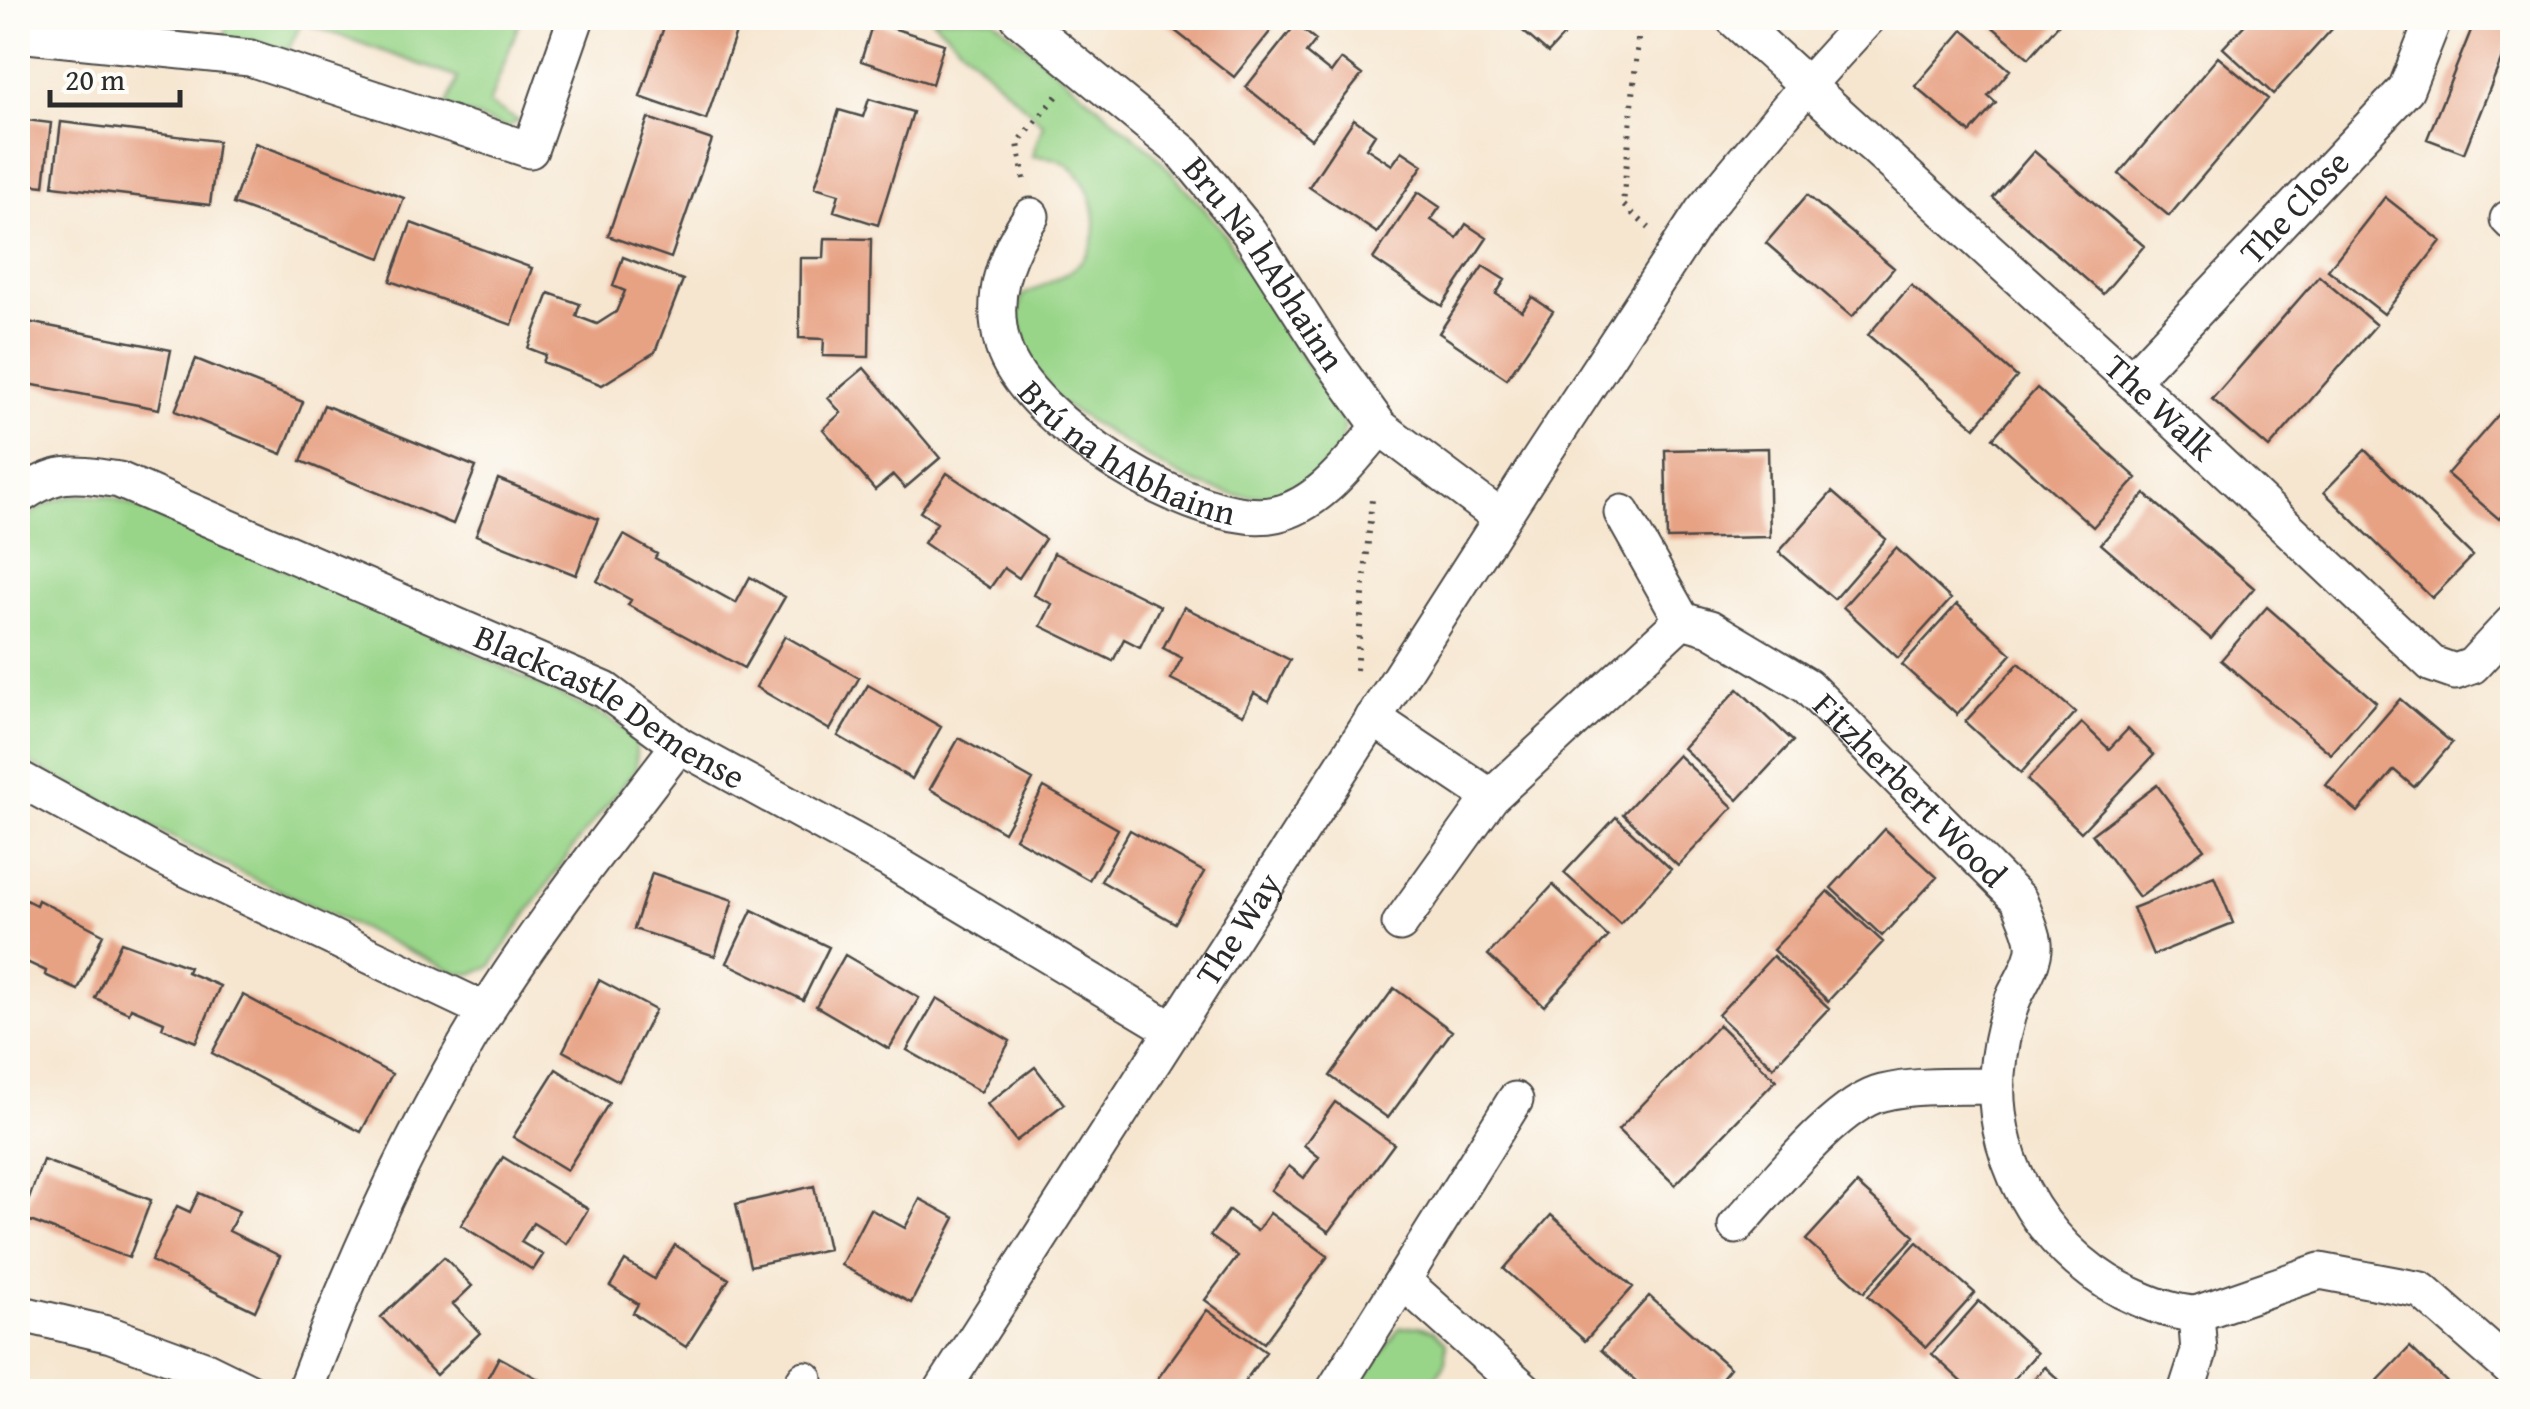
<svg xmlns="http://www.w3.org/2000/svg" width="2530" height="1409" viewBox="0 0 2530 1409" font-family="'Gentium Book Plus',serif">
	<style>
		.green { fill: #99d589; stroke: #62805a; stroke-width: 2.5 }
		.building { fill: #e7a284 }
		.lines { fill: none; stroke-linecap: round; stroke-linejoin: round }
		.minor-casing { stroke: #494744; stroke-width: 39 }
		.path { stroke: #494744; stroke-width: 6; stroke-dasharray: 2.5 8; stroke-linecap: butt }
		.minor { stroke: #fff; stroke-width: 35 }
		.labels { text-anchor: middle; stroke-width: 10; stroke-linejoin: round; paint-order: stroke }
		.street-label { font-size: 35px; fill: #2b2b2b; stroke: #fdfcf7 }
	</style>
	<rect width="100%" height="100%" fill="#fdfcf7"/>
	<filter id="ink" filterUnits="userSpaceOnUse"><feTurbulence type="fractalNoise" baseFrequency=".01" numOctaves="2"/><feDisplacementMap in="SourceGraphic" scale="20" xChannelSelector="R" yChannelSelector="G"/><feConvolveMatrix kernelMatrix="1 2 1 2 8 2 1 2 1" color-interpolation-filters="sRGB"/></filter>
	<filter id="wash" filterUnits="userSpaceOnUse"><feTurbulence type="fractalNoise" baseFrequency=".0048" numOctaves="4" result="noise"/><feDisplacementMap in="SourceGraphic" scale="40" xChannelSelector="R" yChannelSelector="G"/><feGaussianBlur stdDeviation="2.25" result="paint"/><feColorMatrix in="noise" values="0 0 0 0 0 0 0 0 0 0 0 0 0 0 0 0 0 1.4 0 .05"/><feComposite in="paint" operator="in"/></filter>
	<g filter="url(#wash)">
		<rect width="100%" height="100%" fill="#f6e6d0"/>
		<!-- green -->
		<path class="green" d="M227,18H521L489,104L519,121L506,128L446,107L458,78L302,22L287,52L257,42L225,40Z
			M931,18H993L1153,152L1219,226L1345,425L1339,454L1310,480L1277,496H1237L1197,484L1163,467L1059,402L1031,362L1018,316L1022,296C1042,285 1069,276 1083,259C1105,233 1095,187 1069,166C1058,157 1046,157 1032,156L1043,124Z
			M77,495L111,497L383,610L610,719L626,730L636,744V769L574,846L491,966L472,974L457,973L237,871L18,757V533C28,508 53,499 77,495Z
			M1419,1326L1434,1331L1446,1343L1445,1364L1432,1384L1441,1391L1355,1392L1399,1328Z"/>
		<g id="blocks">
			<!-- building -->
			<path class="building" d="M667,18H741L706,120L640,97Z
				M1175,18H1281L1234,77L1169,26Z
				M1508,18H1580L1548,53Z
				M1982,18H2064L2029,58Z
				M2251,18H2342L2273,94L2223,48Z
				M2476,18H2512V33L2464,153L2427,139Z
				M873,22L944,44L932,84L861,61Z
				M1296,24L1316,40L1306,53L1331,73L1341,59L1362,75L1311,139L1246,87Z
				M1963,30L2010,70L1988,96L1996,103L1970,133L1915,86Z
				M2218,57L2268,99L2169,216L2119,174Z
				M869,99L913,112L878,225L834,211L839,194L815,187L839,110L863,117Z
				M648,118L712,140L671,258L608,236Z
				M18,119L51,123L44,186L18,183Z
				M1354,119L1375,134L1366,148L1392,165L1402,151L1423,165L1377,233L1309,187Z
				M61,122L218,141L210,205L53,186Z
				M255,143L404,198L381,258L233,204Z
				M2034,151L2144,246L2103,294L1993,198Z
				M1418,192L1440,207L1431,220L1457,238L1466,224L1487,238L1442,306L1373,259Z
				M1807,195L1894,268L1852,317L1766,243Z
				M2385,197L2441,241L2384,314L2328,270Z
				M411,223L532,268L512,325L390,281Z
				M825,238L871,239L869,357L823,356L824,339L799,338L800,258H824Z
				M623,257L683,280L655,352L602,385L543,362L546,355L528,348L549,293L580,304L576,316L597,324L616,312L625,291L613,286Z
				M1483,266L1505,280L1496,294L1522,311L1532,297L1553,311L1507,379L1439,333Z
				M2319,276L2376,325L2269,448L2212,399Z
				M1911,285L2017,377L1975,427L1868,335Z
				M18,320L171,350L159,409L18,382Z
				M196,359L303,402L282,454L175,411Z
				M864,368L940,458L905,488L893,475L875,490L823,429L841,413L828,398Z
				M2037,388L2137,478L2093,527L1993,438Z
				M324,405L476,467L453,524L301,461Z
				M2507,405L2512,410V503L2499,519L2447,474Z
				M1768,448L1770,537L1667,539L1665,450Z
				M2365,450L2473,556L2432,598L2324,492Z
				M947,473L1045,539L1019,578L1004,568L990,588L924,543L937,523L920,512Z
				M498,479L598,519L576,575L476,535Z
				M1832,492L1886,539L1834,599L1779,552Z
				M2145,494L2254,588L2211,639L2101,544Z
				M624,535L657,554L655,558L736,603L750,577L785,597L744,668L628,605L631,600L597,581Z
				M1896,548L1951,599L1898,658L1843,607Z
				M1054,553L1160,606L1140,647L1124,639L1113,661L1041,626L1052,604L1034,595Z
				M1957,604L2012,654L1957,715L1902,665Z
				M1184,607L1290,660L1269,701L1254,693L1243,715L1171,679L1182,658L1163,648Z
				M2267,607L2376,702L2331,754L2221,660Z
				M785,636L859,678L830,730L756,687Z
				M2019,663L2075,712L2021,773L1965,722Z
				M868,685L941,727L912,779L838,736Z
				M1738,689L1793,741L1738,800L1683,748Z
				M2400,699L2452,743L2414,787L2394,770L2358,812L2326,785Z
				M2082,723L2109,749L2128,729L2154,755L2081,832L2027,780Z
				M959,738L1033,780L1004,832L930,789Z
				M1678,755L1733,807L1678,866L1623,814Z
				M2157,785L2204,849L2139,897L2092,834Z
				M1044,787L1118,829L1089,880L1015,838Z
				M1616,817L1671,869L1620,924L1564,873Z
				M1885,829L1937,877L1882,936L1831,888Z
				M1130,830L1204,872L1175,923L1101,881Z
				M652,873L733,900L715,956L634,929Z
				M2214,876L2233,923L2153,955L2133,908Z
				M1553,885L1608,937L1544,1006L1488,955Z
				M1828,891L1883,942L1828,1001L1773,950Z
				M18,896L36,905L38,900L103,934L78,990L45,975L46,971L18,958Z
				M752,910L829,947L803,1000L727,963Z
				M121,942L189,967L187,972L220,986L196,1042L162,1028L164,1022L131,1008L129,1013L95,998Z
				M845,955L919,998L889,1049L816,1006Z
				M1773,956L1829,1008L1773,1067L1718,1015Z
				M599,980L655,1010L619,1081L563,1051Z
				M1394,988L1452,1031L1388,1118L1330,1076Z
				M243,995L392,1074L361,1132L212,1053Z
				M937,998L1010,1041L981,1092L907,1050Z
				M1719,1025L1776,1080L1675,1185L1618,1130Z
				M1035,1067L1064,1104L1016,1141L987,1104Z
				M556,1069L609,1103L567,1170L513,1137Z
				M1335,1102L1394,1144L1329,1232L1271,1190L1289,1166L1304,1178L1319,1157L1304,1145Z
				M503,1157L588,1209L567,1244L533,1223L521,1242L543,1255L533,1270L461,1225Z
				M43,1160L151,1200L129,1258L22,1218Z
				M1857,1184L1915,1236L1864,1292L1806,1240Z
				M814,1186L828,1249L750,1266L736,1204Z
				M199,1193L239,1211L229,1231L280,1256L255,1311L151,1261L177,1206L190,1212Z
				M920,1199L955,1218L911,1303L841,1265L870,1209L905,1228Z
				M1229,1210L1257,1231L1270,1213L1328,1256L1264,1343L1205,1300L1238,1256L1210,1236Z
				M1551,1215L1633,1287L1585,1341L1504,1269Z
				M1917,1242L1975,1293L1926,1347L1868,1296Z
				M675,1245L729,1279L686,1347L633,1313L638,1304L610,1286L625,1261L654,1279Z
				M444,1257L472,1286L453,1304L480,1333L436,1375L381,1317Z
				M1649,1296L1730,1368L1710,1392H1648L1601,1350Z
				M1979,1301L2037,1353L2002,1392H1973L1932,1354Z
				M1207,1310L1266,1352L1237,1392H1148Z
				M2410,1347L2457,1392H2367Z
				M499,1357L533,1376L562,1392H480Z
				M2045,1367L2072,1392H2022Z"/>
		</g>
	</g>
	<g filter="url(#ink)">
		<use href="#blocks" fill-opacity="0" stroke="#494744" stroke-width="2.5"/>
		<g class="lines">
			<!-- minor casing -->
			<g class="minor-casing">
				<g id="minor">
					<path id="s1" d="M1019,18L1184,153L1249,232L1326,352L1380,427L1501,518"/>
					<path id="s2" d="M1733,18L2131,380L2432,664L2455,672L2472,666L2512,623"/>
					<path d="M18,34L250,58L530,150L576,18"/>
					<path id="s3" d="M1031,216C1004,256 989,298 1003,346C1025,421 1200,531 1276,514C1320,505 1352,459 1380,427"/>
					<path d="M2508,219L2512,223"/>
					<path id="s4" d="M2131,380L2406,89L2434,18"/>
					<path id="s5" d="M18,497C58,469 73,473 119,480L605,690L679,745L891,861L1173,1030"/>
					<path d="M1622,513L1682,620"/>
					<path d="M1373,718L1491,797"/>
					<path d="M18,778L166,859L487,1011"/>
					<path id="s6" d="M1400,924L1491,797L1682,620L1710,628L1807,686L2019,900C2024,913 2032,929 2034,943C2036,961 2020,983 2013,999C2004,1023 1999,1049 1997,1074C1991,1169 2051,1261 2138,1298C2156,1306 2177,1313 2196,1314L2320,1271L2421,1290L2512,1370"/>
					<path d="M1736,1226C1770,1190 1836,1104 1882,1093C1919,1084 1959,1087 1997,1086"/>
					<path d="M1404,1282L1527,1392"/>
					<path d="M18,1313L111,1335L204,1369L251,1392"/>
					<path d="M304,1392C354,1260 413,1129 487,1009C545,917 613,832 679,745"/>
					<path d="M797,1392L805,1379"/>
					<path id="s7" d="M941,1392L1536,465L1702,212L1808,84L1868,18"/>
					<path d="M1333,1392L1515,1100"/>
					<path d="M2186,1392L2199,1352L2196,1314"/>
				</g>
			</g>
			<!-- path -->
			<path class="path" d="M1640,18L1623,205L1649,228
				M1024,179L1018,143L1057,96
				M1356,670L1372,499"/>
			<!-- minor -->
			<use href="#minor" class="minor"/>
		</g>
	</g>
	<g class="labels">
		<!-- street labels -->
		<g class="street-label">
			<text dy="12" stroke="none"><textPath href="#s4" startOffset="238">The Close</textPath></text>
			<text dy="12" stroke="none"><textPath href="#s1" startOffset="350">Bru Na hAbhainn</textPath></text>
			<text dy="12" stroke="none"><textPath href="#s2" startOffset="578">The Walk</textPath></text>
			<text dy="12" stroke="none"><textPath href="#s3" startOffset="308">Brú na hAbhainn</textPath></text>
			<text dy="12" stroke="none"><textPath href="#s5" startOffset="648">Blackcastle Demense</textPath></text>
			<text dy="12" stroke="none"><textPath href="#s6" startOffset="705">Fitzherbert Wood</textPath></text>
			<text dy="12" stroke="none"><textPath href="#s7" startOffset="550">The Way</textPath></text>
		</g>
	</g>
	<!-- margin -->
	<rect width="2530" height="1409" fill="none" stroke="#fdfcf7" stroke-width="60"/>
	<!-- scale -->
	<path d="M50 90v15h130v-15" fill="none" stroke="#2b2b2b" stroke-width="5"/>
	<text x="65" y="90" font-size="30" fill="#2b2b2b" stroke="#fdfcf7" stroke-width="8" paint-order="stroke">20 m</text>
</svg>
